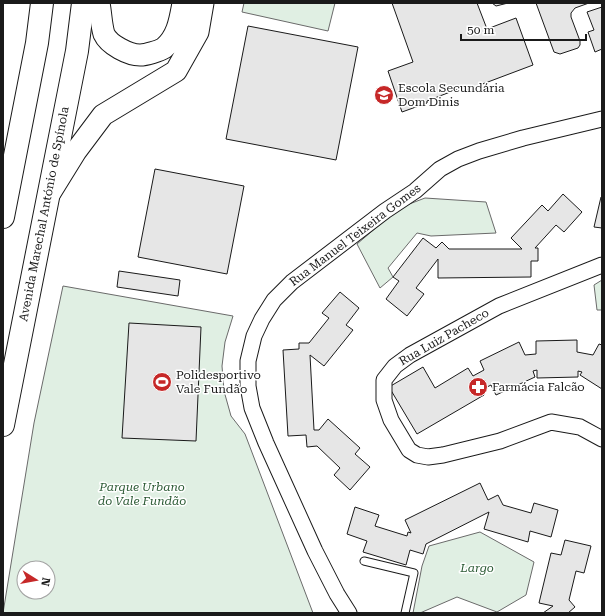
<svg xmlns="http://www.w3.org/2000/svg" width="605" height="616" viewBox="0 0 605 616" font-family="'Roboto Serif',serif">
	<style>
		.green { fill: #e0efe3; stroke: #6a6a6a; fill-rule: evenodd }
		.building { fill: #e6e6e6; stroke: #1a1a1a }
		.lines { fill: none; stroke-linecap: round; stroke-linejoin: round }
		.service-casing { stroke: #1a1a1a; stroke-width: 9 }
		.minor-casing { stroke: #1a1a1a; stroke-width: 17 }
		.secondary-casing { stroke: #1a1a1a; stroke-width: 23 }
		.trunk-casing { stroke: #1a1a1a; stroke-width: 24 }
		.service { stroke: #fff; stroke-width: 7 }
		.minor { stroke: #fff; stroke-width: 15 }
		.secondary { stroke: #fff; stroke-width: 21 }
		.trunk { stroke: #fff; stroke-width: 22 }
		.labels { text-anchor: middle; stroke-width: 3; stroke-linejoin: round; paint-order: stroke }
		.poi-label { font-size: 12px; fill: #1a1a1a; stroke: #fff; text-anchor: start }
		.street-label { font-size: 12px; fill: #1a1a1a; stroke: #fff }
		.park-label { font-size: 12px; font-style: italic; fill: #2b5a34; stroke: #fff }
	</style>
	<rect width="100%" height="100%" fill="#fff"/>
	<!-- green -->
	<path class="green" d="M244,3H335L328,31L242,12Z
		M425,198L486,202L496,233L431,236L417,233L388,268L393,277L380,288L357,244L399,208Z
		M602,280V310H597L594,285Z
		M63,286L233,316L225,342L222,366L224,391L231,416L245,434L313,613H3L34,423ZM24,568H48V592H24Z
		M480,532L534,562L526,595L497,612L457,597L420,613H413L422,566L429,546Z"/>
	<!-- building -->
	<path class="building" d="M392,3H477L487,29L516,18L533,65L464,91L463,87L427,101V103L402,112L388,71L413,62Z
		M492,3H508L496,6Z
		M536,3H589L575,8L571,13V17L580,41V45L578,48L560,54L554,52Z
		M602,7V49L595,52L588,32L594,30L587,12Z
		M248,26L358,47L336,160L226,139Z
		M155,169L244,186L227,274L138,257Z
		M563,194L582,212L564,232L556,225L535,248H538V261H531V277L438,278V259L416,288L424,294L407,316L386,299L399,281L393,277L423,238L436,248L442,242L449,249H522L511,238L542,205L548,211Z
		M601,197H602V228L594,227Z
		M119,271L180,280L178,296L117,287Z
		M340,292L359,308L346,325L353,330L324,366L310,355L314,430H319L328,419L360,448L355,454L370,467L350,490L334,475L340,468L317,446L307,447L306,435L288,436L283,350L299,349V343H309L329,318L322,313Z
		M129,323L201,327L196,441L122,438Z
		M577,340V352L593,355L599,344L602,345V389L580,375L582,372L578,371V377L537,378V370L533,371L535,377L496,395L491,385L481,390L484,395L417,434L389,387L423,367L435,388L468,368L473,376L484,370L480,361L519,342L525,355L536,354V341Z
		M480,483L488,500L498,495L503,505L531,513L534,503L558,510L551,537L530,531L528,542L484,529L489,512L426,544L423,554L410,550L406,565L363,552L367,541L347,534L355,507L379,515L375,526L407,536L408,532L411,533L405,520Z
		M565,540L591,546L584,573L576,571L569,600L575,607L568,613H543L553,606L539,603L551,553L561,555Z"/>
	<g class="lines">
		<!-- service casing -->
		<g class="service-casing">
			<path id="service" d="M364,561L414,573L405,613"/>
		</g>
		<!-- minor casing -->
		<g class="minor-casing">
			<path id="minor" d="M602,265L499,306L410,355L395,366L384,380V400L391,420L409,450L417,455L428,457L443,455L500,441L551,422L580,427L602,439
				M349,613L337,594L315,551L266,443L252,408L248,386V361L254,336L262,319L274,300L292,282L385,211L415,191L440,169L458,159L479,151L523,138L602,119"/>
		</g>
		<!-- secondary casing -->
		<g class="secondary-casing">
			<path id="secondary" d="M99,3C101,13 101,24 104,34C109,45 129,55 140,55C146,55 159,51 164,48C178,36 180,19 183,3
				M50,193L76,151L103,115L176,71L198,32L203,3"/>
		</g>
		<!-- trunk casing -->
		<g class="trunk-casing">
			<path id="trunk" d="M3,217L37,43L42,3
				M3,425L77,51L83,3"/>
		</g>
		<!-- service -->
		<use href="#service" class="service"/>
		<!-- minor -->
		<use href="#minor" class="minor"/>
		<!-- secondary -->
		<use href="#secondary" class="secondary"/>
		<!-- trunk -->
		<use href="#trunk" class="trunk"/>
	</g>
	<!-- icons -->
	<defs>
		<g id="school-disc" transform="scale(1)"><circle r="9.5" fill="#c62828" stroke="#fff"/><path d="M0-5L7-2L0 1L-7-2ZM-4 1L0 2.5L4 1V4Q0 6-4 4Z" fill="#fff"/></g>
		<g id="stadium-disc" transform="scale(1)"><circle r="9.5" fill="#c62828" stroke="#fff"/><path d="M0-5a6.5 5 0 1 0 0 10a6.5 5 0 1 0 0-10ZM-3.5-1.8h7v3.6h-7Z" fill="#fff"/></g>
		<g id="pharmacy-disc" transform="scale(1)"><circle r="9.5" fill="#c62828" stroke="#fff"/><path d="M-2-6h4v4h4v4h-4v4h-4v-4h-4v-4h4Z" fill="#fff"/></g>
	</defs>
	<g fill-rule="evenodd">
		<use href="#school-disc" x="384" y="95"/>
		<use href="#stadium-disc" x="162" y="382"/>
		<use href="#pharmacy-disc" x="478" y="387"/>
	</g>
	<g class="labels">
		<!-- poi labels -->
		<g class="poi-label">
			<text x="398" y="92">Escola Secundária<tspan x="398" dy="14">Dom Dinis</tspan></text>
			<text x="176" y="379">Polidesportivo<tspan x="176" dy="14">Vale Fundão</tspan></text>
			<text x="492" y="391">Farmácia Falcão</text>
		</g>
		<!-- street labels -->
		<g class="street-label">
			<text transform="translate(44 214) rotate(-79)" y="4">Avenida Marechal António de Spínola</text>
			<text transform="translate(355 235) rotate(-37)" y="4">Rua Manuel Teixeira Gomes</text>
			<text transform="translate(444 337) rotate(-30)" y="4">Rua Luiz Pacheco</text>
		</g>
		<!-- park labels -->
		<g class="park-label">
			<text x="142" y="491">Parque Urbano<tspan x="142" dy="14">do Vale Fundão</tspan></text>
			<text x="477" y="572">Largo</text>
		</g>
	</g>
	<!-- border -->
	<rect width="605" height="616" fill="none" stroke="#1a1a1a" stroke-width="8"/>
	<!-- north arrow -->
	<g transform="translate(36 580) rotate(101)"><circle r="19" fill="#ffffff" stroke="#a3a3a3"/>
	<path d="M0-3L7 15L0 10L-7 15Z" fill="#c62828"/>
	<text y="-6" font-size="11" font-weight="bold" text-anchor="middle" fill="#1a1a1a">N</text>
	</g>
	<!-- scale -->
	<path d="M461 34v6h125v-6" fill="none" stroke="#1a1a1a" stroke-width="2"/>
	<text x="467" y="34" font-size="12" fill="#1a1a1a" stroke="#ffffff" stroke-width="3" paint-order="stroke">50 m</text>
</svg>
